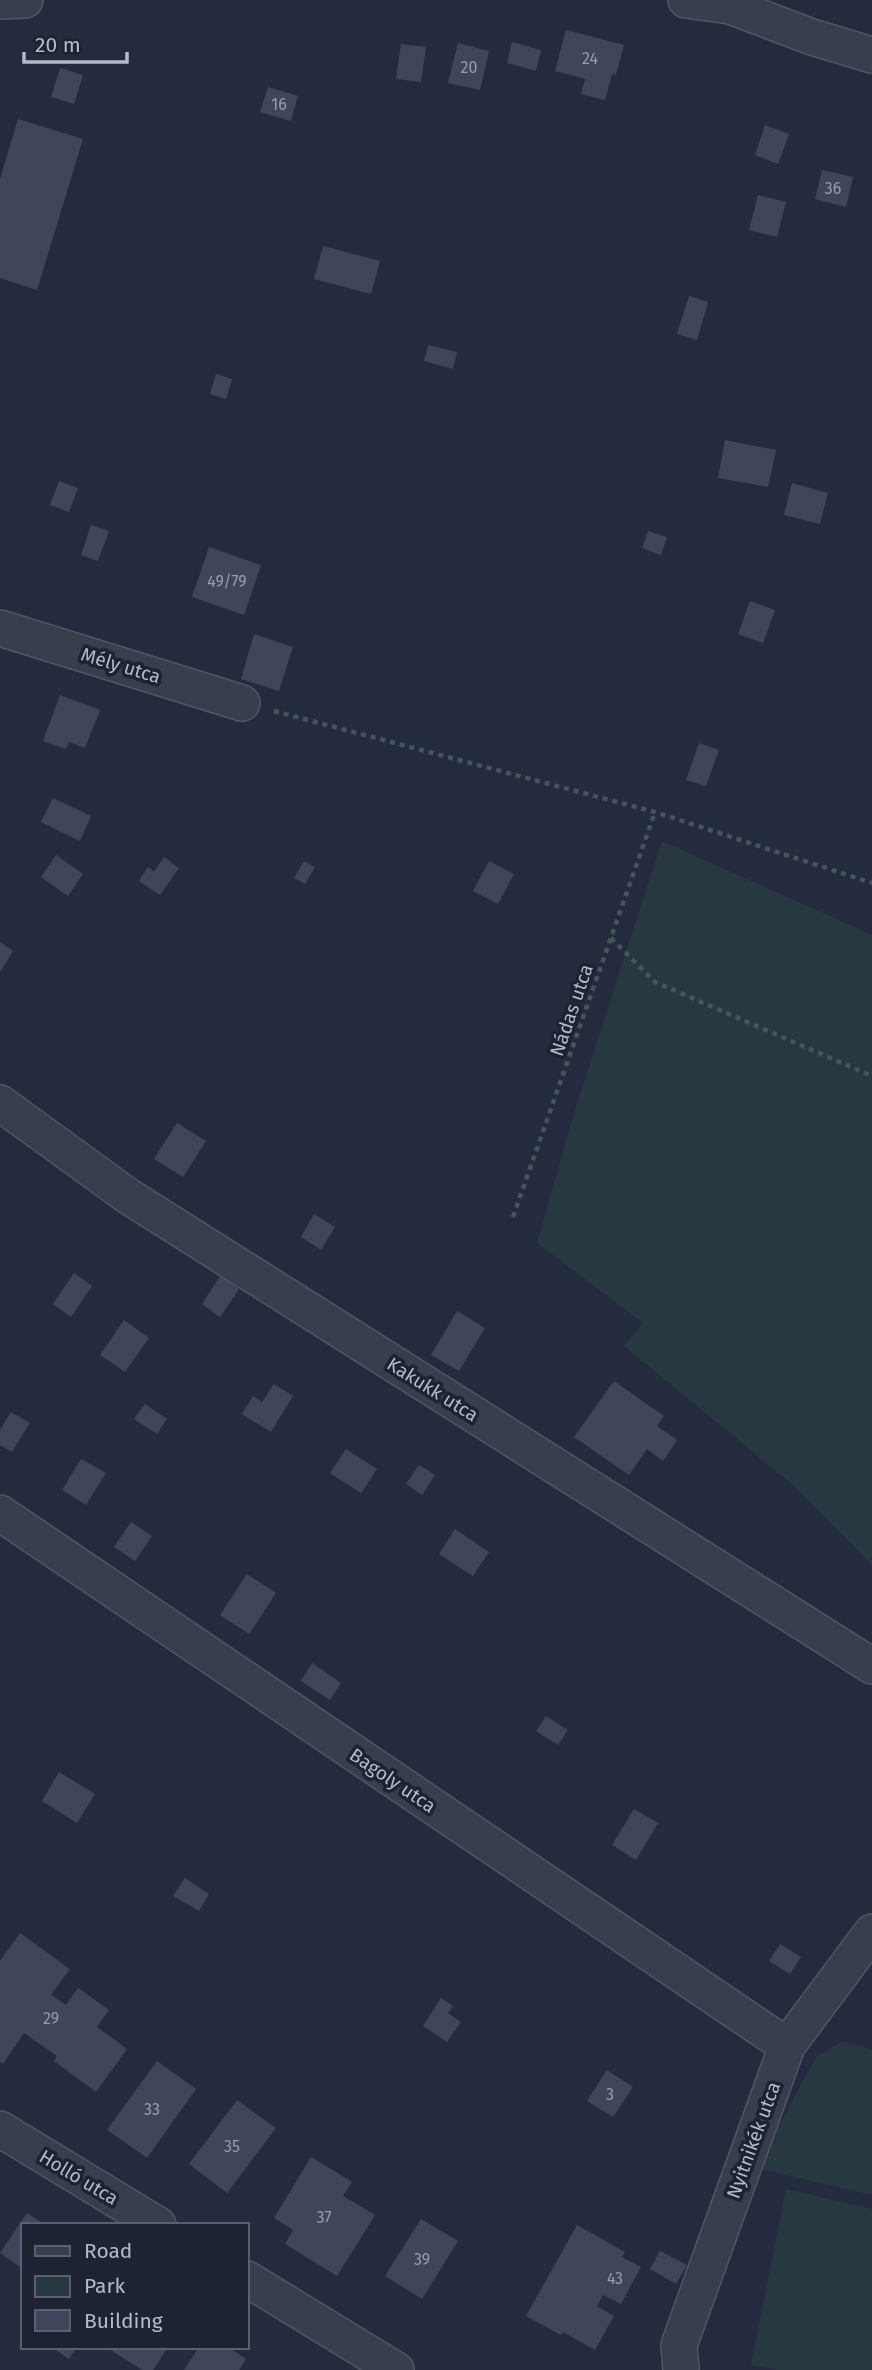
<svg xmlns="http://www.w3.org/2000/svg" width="872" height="2370" viewBox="0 0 872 2370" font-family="'Fira Sans',sans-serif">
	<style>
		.green { fill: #273840 }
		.building { fill: #40455c }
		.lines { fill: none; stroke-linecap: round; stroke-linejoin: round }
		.street-casing { stroke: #515666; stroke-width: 38 }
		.path { stroke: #46555c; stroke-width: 4.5; stroke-dasharray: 5 5; stroke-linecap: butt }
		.street { stroke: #393e4f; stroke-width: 35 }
		.labels { text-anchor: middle; stroke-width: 7; stroke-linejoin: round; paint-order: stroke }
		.number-label { font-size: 16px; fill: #989cae }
		.street-label { font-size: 19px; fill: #b6b9c9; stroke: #1e2334 }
	</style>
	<rect width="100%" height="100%" fill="#252b3f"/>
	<!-- green -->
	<path class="green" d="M662,841L872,935V1565L794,1486L624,1346L643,1323L537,1243L575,1110Z
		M842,2041L872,2050V2195L756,2168L816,2057Z
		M786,2189L872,2209V2370H777L751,2365Z"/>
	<!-- building -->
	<path class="building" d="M566,30L624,45L616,75L612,74L605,100L581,94L585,79L555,71Z
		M512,42L541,50L536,71L507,63Z
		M458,43L489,51L480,90L448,83Z
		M401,44L426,47L421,82L396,79Z
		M60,68L83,75L74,104L51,97Z
		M268,87L298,96L291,121L260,112Z
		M18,119L83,139L37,290L0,278V179Z
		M765,125L789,134L778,164L755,155Z
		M822,170L853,177L846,207L815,199Z
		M758,195L786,202L777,237L749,230Z
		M323,246L380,261L371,294L314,279Z
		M689,296L708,302L697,340L677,334Z
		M428,345L457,352L453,369L424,361Z
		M216,374L232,379L226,399L210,394Z
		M725,440L776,450L768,487L718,478Z
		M59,481L78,488L69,512L50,505Z
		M792,483L828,493L820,524L784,515Z
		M91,525L109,531L98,561L81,555Z
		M648,531L667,537L661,555L642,548Z
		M209,547L261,565L244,615L192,597Z
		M750,601L775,610L763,643L738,634Z
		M254,634L293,647L279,691L241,679Z
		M60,695L100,710L85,748L69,742L66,749L43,741Z
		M699,743L719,750L706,786L686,780Z
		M53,798L91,816L80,841L41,822Z
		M56,855L83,874L68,896L41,877Z
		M164,857L179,868L160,895L139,881L148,867L154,872Z
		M304,861L315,867L305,884L294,878Z
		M489,861L514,874L498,904L473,891Z
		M0,942L13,951L0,972Z
		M177,1123L206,1141L183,1177L154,1159Z
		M314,1214L335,1227L321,1250L301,1237Z
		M74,1273L92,1286L71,1317L53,1304Z
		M220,1276L239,1289L220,1317L202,1304Z
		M457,1311L485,1328L459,1371L431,1355Z
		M124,1320L149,1338L125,1372L100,1355Z
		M614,1381L664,1416L657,1426L677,1440L663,1461L647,1449L629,1475L574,1437Z
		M274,1384L293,1396L271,1432L242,1414L253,1396L262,1402Z
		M145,1404L167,1419L157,1434L134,1419Z
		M11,1412L30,1423L12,1452L0,1445V1430Z
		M346,1449L377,1469L361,1493L330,1473Z
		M81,1459L106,1473L86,1505L62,1490Z
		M419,1465L435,1475L422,1495L406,1484Z
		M131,1522L152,1536L135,1561L114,1547Z
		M455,1529L489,1552L473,1576L439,1554Z
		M247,1574L276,1593L249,1634L220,1615Z
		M312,1663L341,1683L330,1700L301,1681Z
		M546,1716L568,1730L558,1745L536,1731Z
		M59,1772L95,1794L77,1823L42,1801Z
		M634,1809L658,1823L636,1860L612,1845Z
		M185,1878L209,1894L199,1911L173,1896Z
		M20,1933L70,1969L51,1995L66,2005L78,1988L109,2010L97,2027L127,2049L96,2092L54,2061L57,2056L24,2033L3,2064L0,2062V1961Z
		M780,1944L801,1957L790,1974L769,1961Z
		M441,1998L453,2006L448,2013L461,2022L447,2042L423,2026Z
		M157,2061L196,2089L147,2158L107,2130Z
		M607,2070L633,2087L613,2117L587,2101Z
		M237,2100L276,2128L227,2193L189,2164Z
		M311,2157L352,2182L343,2196L375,2215L337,2276L285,2244L293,2230L274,2218Z
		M27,2213L45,2225H23V2269L0,2253Z
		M421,2219L458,2241L422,2299L385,2276Z
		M577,2225L625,2252L622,2257L641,2267L621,2304L603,2295L597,2306L614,2316L595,2350L563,2332L561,2335L526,2316Z
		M660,2251L687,2265L676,2284L650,2269Z
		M51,2347H77L69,2359Z
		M106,2347H168L153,2370H142Z
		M199,2347H228L246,2359L239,2370H184Z"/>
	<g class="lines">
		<!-- street casing -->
		<g class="street-casing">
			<path id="street" d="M686,0L730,6L812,37L872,55
				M0,1L25,0
				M0,628L242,703
				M0,1103L128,1196L872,1666
				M0,1513L787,2046
				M0,2129L158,2225
				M247,2279L396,2370
				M681,2370L679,2345L787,2046L872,1932"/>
		</g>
		<!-- path -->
		<path class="path" d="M274,711L655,812L872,883
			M611,938L655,982L872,1076
			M513,1217L655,812"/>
		<!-- street -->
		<use href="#street" class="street"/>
	</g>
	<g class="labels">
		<!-- number labels -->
		<g class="number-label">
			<text x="590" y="64">24</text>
			<text x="469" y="73">20</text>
			<text x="279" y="110">16</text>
			<text x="833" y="194">36</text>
			<text x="227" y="587">49/79</text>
			<text x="51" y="2024">29</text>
			<text x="610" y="2100">3</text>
			<text x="152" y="2115">33</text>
			<text x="232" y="2152">35</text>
			<text x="324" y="2223">37</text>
			<text x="422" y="2265">39</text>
			<text x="615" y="2284">43</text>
		</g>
		<!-- street labels -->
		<g class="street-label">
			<text transform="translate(121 665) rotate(17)" y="7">Mély utca</text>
			<text transform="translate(571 1010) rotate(-71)" y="7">Nádas utca</text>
			<text transform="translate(433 1389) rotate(32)" y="7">Kakukk utca</text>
			<text transform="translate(393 1780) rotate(34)" y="7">Bagoly utca</text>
			<text transform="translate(753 2140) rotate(-70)" y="7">Nyitnikék utca</text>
			<text transform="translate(79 2177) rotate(31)" y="7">Holló utca</text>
		</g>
	</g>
	<!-- legend -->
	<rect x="21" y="2223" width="228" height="126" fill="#1e2334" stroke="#5b5f70" stroke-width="2"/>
	<rect x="35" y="2246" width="35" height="10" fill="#393e4f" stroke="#5b5f70" stroke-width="2"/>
	<text x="84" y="2258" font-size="21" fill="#b6b9c9">Road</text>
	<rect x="35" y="2276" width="35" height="21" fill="#273840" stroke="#5b5f70" stroke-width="2"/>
	<text x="84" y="2293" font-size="21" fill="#b6b9c9">Park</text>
	<rect x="35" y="2310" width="35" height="21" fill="#40455c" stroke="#5b5f70" stroke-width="2"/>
	<text x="84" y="2328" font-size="21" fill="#b6b9c9">Building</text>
	<!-- scale -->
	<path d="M24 52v10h103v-10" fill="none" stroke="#b6b9c9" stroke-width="3.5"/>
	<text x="35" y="52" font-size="21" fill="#b6b9c9" stroke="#1e2334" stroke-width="5" paint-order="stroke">20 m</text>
</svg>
